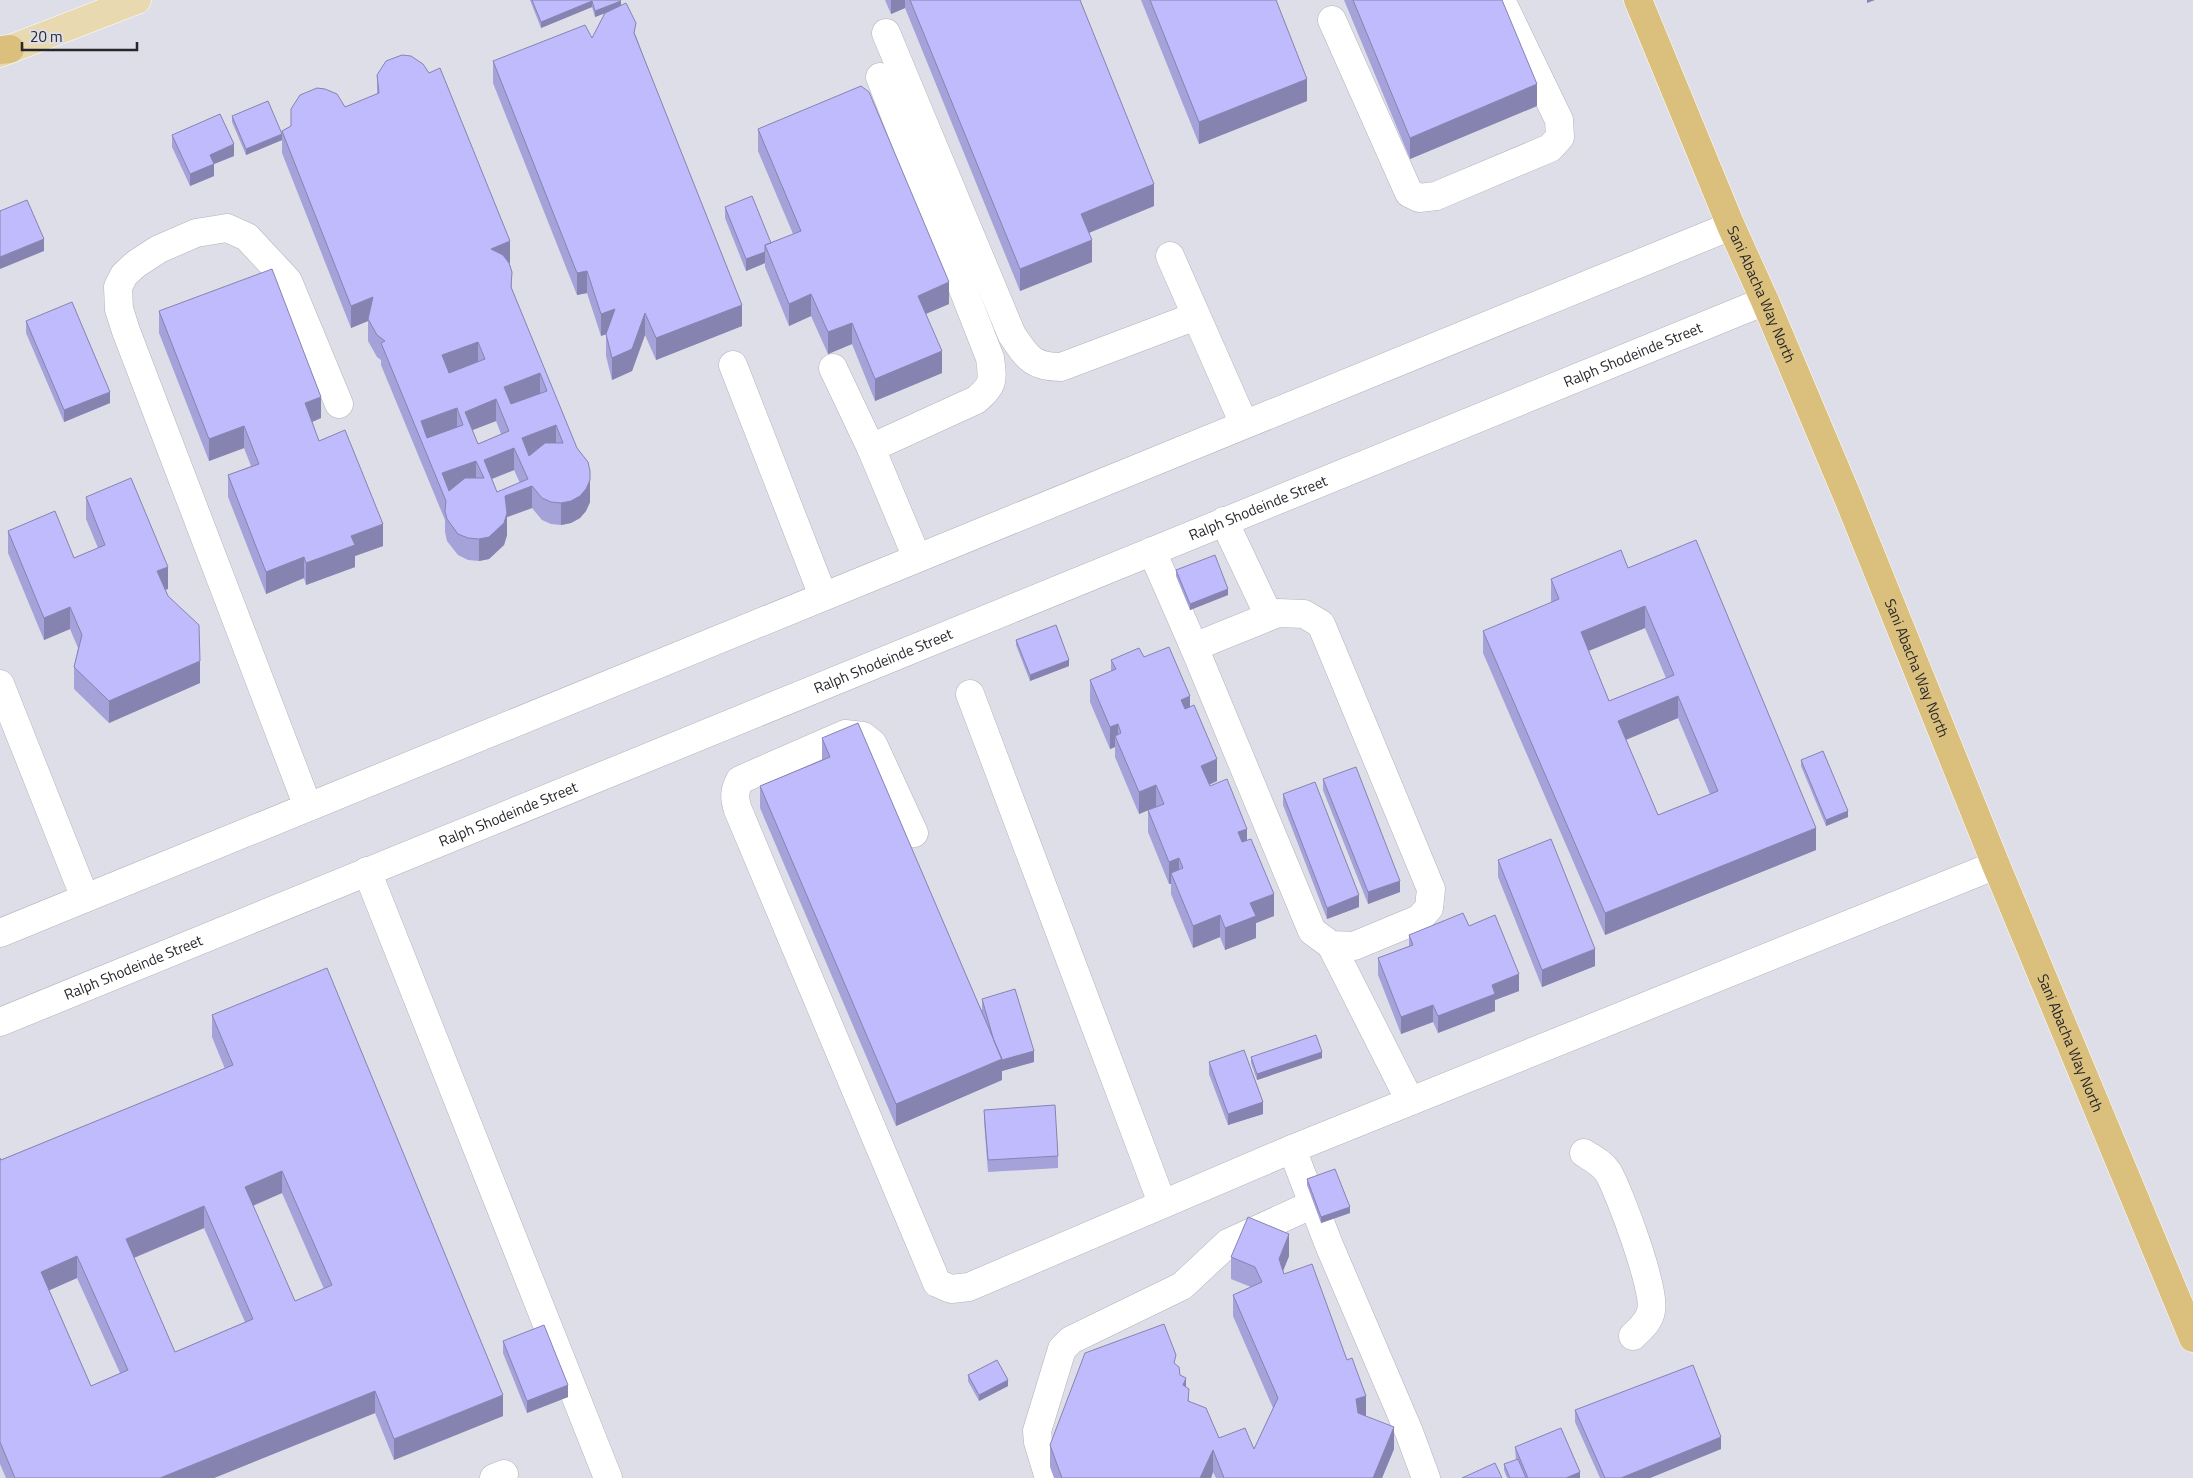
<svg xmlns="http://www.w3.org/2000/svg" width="2193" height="1478" viewBox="0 0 2193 1478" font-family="'Titillium Web',sans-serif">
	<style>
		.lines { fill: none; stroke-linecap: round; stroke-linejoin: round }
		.minor-casing { stroke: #b3b2bc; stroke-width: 29 }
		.major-casing { stroke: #fff; stroke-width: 29 }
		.highway-casing { stroke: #fff; stroke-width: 29 }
		.minor { stroke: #fff; stroke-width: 28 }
		.major { stroke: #e9d9b1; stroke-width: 28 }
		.highway { stroke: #dbc07d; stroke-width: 28 }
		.wall { fill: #a5a1d9; fill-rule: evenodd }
		.shaded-wall { fill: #8683b0 }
		.building { fill: #c0bbfc; stroke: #8683b0; fill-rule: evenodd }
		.labels { text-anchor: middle; stroke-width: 4.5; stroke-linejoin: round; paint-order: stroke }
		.street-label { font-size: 15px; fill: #27272b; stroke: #dedee8 }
	</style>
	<rect width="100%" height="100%" fill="#dedee8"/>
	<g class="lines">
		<!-- minor casing -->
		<g class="minor-casing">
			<g id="minor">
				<path d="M1332,20L1409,193L1419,198L1436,196L1550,148L1560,137L1559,120L1501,0"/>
				<path d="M886,33L1012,335C1027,357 1032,367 1061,367L1196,316"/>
				<path d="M1170,256L1244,424"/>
				<path d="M733,365L823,596"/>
				<path d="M833,368L871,448L917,558"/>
				<path d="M871,448L976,400C994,385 993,381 990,358L880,77"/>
				<path d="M1224,521L1269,616"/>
				<path d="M1152,551L1194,647"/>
				<path d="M1278,613L1304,614L1321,624L1431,889L1429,908L1419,919L1354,946L1331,945L1312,931L1194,647Z"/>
				<path d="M0,684L85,898"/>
				<path d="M970,694L1162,1203"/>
				<path d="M308,807L126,331L119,309L118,287L124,275L136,264L159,249L196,233L227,228L247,237L288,281L339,404"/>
				<path d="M914,833L873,744L863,736L845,734L740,780C734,791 734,798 738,810L937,1283L951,1289L969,1287L1292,1149L1996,865"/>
				<path d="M367,871L608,1478"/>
				<path d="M0,933L1731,226"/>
				<path d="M1331,945L1410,1101"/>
				<path id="s1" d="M0,1022L1765,301"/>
				<path d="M1292,1149L1329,1245L1409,1432L1426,1478"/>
				<path d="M1584,1153C1592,1158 1602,1163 1608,1172C1619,1191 1657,1292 1651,1311C1649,1322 1641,1328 1633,1336"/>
				<path d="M494,1478L504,1474"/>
				<path d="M1049,1478L1038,1442L1037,1431L1062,1349L1071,1340L1182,1286L1228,1243L1313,1204"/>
			</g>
		</g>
		<!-- major casing -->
		<g class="major-casing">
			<path id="major" d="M0,53L137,0"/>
		</g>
		<!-- highway casing -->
		<g class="highway-casing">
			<g id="highway">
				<path id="s2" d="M1638,0L1731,226L1765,301L1848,498L1996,865L2193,1338"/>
				<path d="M0,50L10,49"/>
			</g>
		</g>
		<!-- minor -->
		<use href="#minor" class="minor"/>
		<!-- major -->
		<use href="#major" class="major"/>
		<!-- highway -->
		<use href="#highway" class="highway"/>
	</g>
	<!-- wall -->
	<path class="wall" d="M530,0H620L621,6L636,36L742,326L656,360L645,335L632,371L612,380L606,356V334L601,336L587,293L577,295L493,83V61L592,38L610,11L595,17L592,7L541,28Z
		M885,0H1080L1154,206L1089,233L1092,262L1020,291L905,8L891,14Z
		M1141,0H1276L1307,101L1199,144Z
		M1344,0H1502L1537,106L1410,159Z
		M377,75L510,263H509L512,290L590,502L586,511L580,518L571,523L561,525L551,524L542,520L532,508L507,517V535L504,545L489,559L479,561L468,560L458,555L447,541L445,532V520L381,365V360L377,357L368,341V321L351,328L282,153V131L291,126L345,107L377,94ZM496,421L501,434L478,444L472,430ZM514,470L520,483L497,492L492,479Z
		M232,116L282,140L246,155L232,122Z
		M758,129L949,304L926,314L942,373L875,401L852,344L828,354L811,316L789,326L765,267V263L746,271L725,218V207L771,243L793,234L758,151Z
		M172,135L234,156L214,164V176L190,186L172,147Z
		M159,311L321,418L312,422L319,441L383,546L355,556V567L306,585L304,578L266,594L228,497V475L251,466L244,448L209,461L159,333Z
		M26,321L110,403L64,422L26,333Z
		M86,497L168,589H165L200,683L109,723L74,689V667L78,648L70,629L44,640L8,553V531L74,558L98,548L86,519Z
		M1628,568L1816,850L1605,935L1483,653V631L1552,603L1551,601V579ZM1645,628L1666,678L1609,701L1588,651ZM1678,718L1710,794L1658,815L1626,740Z
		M1176,570L1228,595L1190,610L1176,576Z
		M1016,640L1069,666L1030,681L1016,645Z
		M1144,657L1190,707L1217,781L1209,785L1247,840L1274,916L1256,923V938L1225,950L1220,937L1193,948L1171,894V884H1169L1148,832V810L1139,814L1115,757V747L1110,749L1090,702V680L1111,671V660Z
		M822,738L982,1010V999L1034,1062L1002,1071V1080L896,1126L760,808V786L822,760Z
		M1801,760L1848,817L1826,826L1801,766Z
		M1323,779L1400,892L1368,904L1323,790Z
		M1283,794L1359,907L1327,919L1283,805Z
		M1498,860L1595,966L1542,987L1498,877Z
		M1469,926L1519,991L1495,1000V1011L1438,1033L1433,1022L1401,1034L1378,975V958L1409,946V935Z
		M212,1015L503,1416L394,1460L375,1413L214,1478H6L0,1464V1158L1,1160L225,1069L212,1037ZM282,1193L324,1289L295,1301L253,1206ZM204,1228L245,1322L175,1352L134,1258ZM77,1278L120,1373L91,1386L49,1290Z
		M1251,1057L1322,1058L1257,1080L1251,1063Z
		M1209,1062L1263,1114L1228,1125L1209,1074Z
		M984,1110L1058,1156V1168L988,1172L984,1121Z
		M1307,1179L1350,1213L1321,1223L1307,1185Z
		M1289,1256L1283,1271L1284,1274L1366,1416L1394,1449L1382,1478H1216L1213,1472L1211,1478H1054L1050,1467V1445L1176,1365L1180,1375L1186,1387L1189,1401L1219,1438L1254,1449L1273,1408L1233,1316V1295L1251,1287L1231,1279V1257Z
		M503,1341L568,1397L527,1413L503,1353Z
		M968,1375L1008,1386L979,1401L968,1381Z
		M1575,1410L1721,1449L1650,1478H1600L1575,1422Z
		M1515,1447L1580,1478H1507L1504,1470V1464L1516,1460Z"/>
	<!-- shaded-wall -->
	<path class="shaded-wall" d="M891,0H905V8L891,14Z
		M1867,0H1875L1867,3Z
		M592,1V7L541,28V22Z
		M621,1V7L595,17V11Z
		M1307,79V101L1199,144V122Z
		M1537,84V106L1410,159V138Z
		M282,134V140L246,155V149Z
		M234,144V156L214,164V176L190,186V174L210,155Z
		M1154,184V206L1081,236V214Z
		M44,239V251L0,269V257Z
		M1092,240V262L1020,291V269Z
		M510,241V263L491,271V249Z
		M765,252V263L746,271V259Z
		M587,271V293L577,295V273Z
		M949,282V304L918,317V296Z
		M811,294V316L789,326V304Z
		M373,297L368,321L351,328V306Z
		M742,305V326L656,360V338Z
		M615,309V331L601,336V314Z
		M645,313V335L632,371L612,380V358Z
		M852,323V344L828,354V332Z
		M478,342V364L442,377V355Z
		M942,351V373L875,401V379Z
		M540,373V395L504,409V387Z
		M110,392V403L64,422V410Z
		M321,397V418L305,425V403Z
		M496,399V421L465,433V412Z
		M457,408V430L422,442L421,421Z
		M556,425V447L522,460V438Z
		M244,426V448L209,461V439Z
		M514,448V470L484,482V460Z
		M476,461V483L444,495L442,473Z
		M590,471V502L586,511L580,518L571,523L561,525V503Z
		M532,486V508L507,517V535L504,545L489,559L479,561V539L505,496Z
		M383,524V546L355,556V567L306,585V563L351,536Z
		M304,557V578L266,594V572Z
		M168,567V589L157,593V571Z
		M1228,589V595L1190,610V604Z
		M1645,606V628L1581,654V632Z
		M70,607V629L44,640V618Z
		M1069,660V666L1030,681V675Z
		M200,661V683L109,723V701Z
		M1190,696V718L1181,700Z
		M1678,696V718L1618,743V721Z
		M1118,724V743L1115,736V747L1110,749V727Z
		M1217,759V781L1201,788V766Z
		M1156,785V807L1139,814V792Z
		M1848,811V817L1826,826V820Z
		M1816,828V850L1605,935V913Z
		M1247,829V851L1238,854V832Z
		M1179,858V880L1171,873V884H1169V862Z
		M1400,881V892L1368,904V892Z
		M1274,894V916L1256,923V938L1225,950V928L1250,903Z
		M1359,895V907L1327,919V908Z
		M1220,915V937L1193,948V926Z
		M1595,949V966L1542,987V970Z
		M1519,974V991L1495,1000V1011L1438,1033V1016L1492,985Z
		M1433,1005V1022L1401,1034V1017Z
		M1034,1051V1062L1002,1071V1080L896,1126V1104L1002,1059Z
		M1322,1052V1058L1257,1080V1074Z
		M1263,1102V1114L1228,1125V1114Z
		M282,1171V1193L245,1209V1187Z
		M204,1206V1228L126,1261V1239Z
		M1350,1207V1213L1321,1223V1217Z
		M1289,1234V1256L1279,1281V1259Z
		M77,1256V1278L41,1294V1272Z
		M1186,1378V1400L1183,1385Z
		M1008,1380V1386L979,1401V1395Z
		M568,1385V1397L527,1413V1401Z
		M375,1391V1413L214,1478H160Z
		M503,1395V1416L394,1460V1439Z
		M1366,1396V1418L1356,1421V1399Z
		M1394,1427V1449L1382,1478H1373Z
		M1721,1437V1449L1650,1478H1621Z
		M1213,1450V1472L1211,1478H1200Z
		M1580,1472V1478H1566Z"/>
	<!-- building -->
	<path class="building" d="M532,0H620L621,1L595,11L592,1L541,22Z
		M910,0H1080L1154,184L1081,214L1092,240L1020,269Z
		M1150,0H1276L1307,79L1199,122Z
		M1353,0H1502L1537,84L1410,138Z
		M626,3L636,23L634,33L742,305L656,338L645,313L632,349L612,358L606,334L615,309L601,314L587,271L577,273L493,61L585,25L592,38L605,13Z
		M402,55L411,56L423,64L429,73L440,68L510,241L491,249L503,255L509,263L512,272L511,287L577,448L588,462L590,471V480L586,489L580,496L571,501L561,503L551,502L542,498L532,486L505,496L507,513L504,523L489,537L479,539L468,538L458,534L447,519L445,511L446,501L381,343L385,341L377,335L368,319L373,297L351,306L282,131L291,126V109L300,95L317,88L325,89L337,94L345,107L379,93L377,75L386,61ZM478,342L485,359L449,373L442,355ZM540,373L547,391L511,404L504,387ZM496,399L509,431L478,444L465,412ZM457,408L463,425L427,438L421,421ZM556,425L563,443H545L529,456L522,438ZM514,448L528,479L497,492L484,460ZM476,461L484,478H465L449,491L442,473Z
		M861,86L869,92L949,282L918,296L942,351L875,379L852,323L828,332L811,294L789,304L765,245L801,231L758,129Z
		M268,101L282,134L246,149L232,116Z
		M220,114L234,144L210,155L214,164L190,174L172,135Z
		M752,196L771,243L765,245V252L746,259L725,207Z
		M27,200L44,239L0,257V211Z
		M272,269L321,397L305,403L319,441L345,430L383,524L351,536L355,545L306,563L304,557L266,572L228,475L259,464L244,426L209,439L159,311Z
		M72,302L110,392L64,410L26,321Z
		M131,478L168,567L157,571L168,596L199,625L200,661L109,701L74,667L82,635L70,607L44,618L8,531L55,511L74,558L105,545L86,497Z
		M1696,540L1816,828L1605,913L1483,631L1559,599L1551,579L1621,550L1628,568ZM1645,606L1674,675L1609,701L1581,632ZM1678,696L1718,791L1658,815L1618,721Z
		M1215,555L1228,589L1190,604L1176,570Z
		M1056,625L1069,660L1030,675L1016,640Z
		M1169,647L1190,696L1181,700L1185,709L1194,705L1217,759L1201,766L1210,786L1227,779L1247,829L1238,832L1242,842L1251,839L1274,894L1250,903L1256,916L1225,928L1220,915L1193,926L1171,873L1183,868L1179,858L1169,862L1148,810L1164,804L1156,785L1139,792L1115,736L1121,733L1118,724L1110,727L1090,680L1116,669L1111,660L1139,648L1144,657Z
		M858,723L1002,1059L896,1104L760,786L830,757L822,738Z
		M1823,751L1848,811L1826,820L1801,760Z
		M1356,767L1400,881L1368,892L1323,779Z
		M1315,782L1359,895L1327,908L1283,794Z
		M1551,839L1595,949L1542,970L1498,860Z
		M1463,913L1469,926L1495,915L1519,974L1492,985L1495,994L1438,1016L1433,1005L1401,1017L1378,958L1413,945L1409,935Z
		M327,968L503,1395L394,1439L375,1391L160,1478H15L0,1442V1158L1,1160L233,1065L212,1015ZM282,1171L332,1285L295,1301L245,1187ZM204,1206L253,1319L175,1352L126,1239ZM77,1256L128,1370L91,1386L41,1272Z
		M1015,989L1034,1051L1002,1060L994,1041L982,999Z
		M1316,1035L1322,1052L1257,1074L1251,1057Z
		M1244,1050L1263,1102L1228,1114L1209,1062Z
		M1055,1105L1058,1156L988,1160L984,1110Z
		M1335,1169L1350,1207L1321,1217L1307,1179Z
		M1248,1217L1289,1234L1279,1259L1284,1274L1312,1264L1347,1360L1352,1358L1366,1396L1356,1399L1358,1413L1394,1427L1373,1478H1224L1213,1450L1200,1478H1062L1050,1445L1085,1353L1164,1324L1176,1355L1174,1363L1179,1367L1180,1375L1186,1378L1183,1385L1189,1389L1188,1401L1206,1408L1219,1438L1245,1428L1254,1449L1278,1398L1233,1295L1262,1282L1255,1267L1231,1257Z
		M544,1325L568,1385L527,1401L503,1341Z
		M997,1360L1008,1380L979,1395L968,1375Z
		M1693,1365L1721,1437L1621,1478H1605L1575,1410Z
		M1561,1428L1580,1472L1566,1478H1528L1515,1447Z
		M1518,1459L1526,1478H1510L1504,1464Z
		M1495,1463L1502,1478H1462Z"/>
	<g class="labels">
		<!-- street labels -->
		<g class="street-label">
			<text dy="5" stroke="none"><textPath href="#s2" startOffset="319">Sani Abacha Way North</textPath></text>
			<text dy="5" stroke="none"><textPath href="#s1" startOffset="1764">Ralph Shodeinde Street</textPath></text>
			<text dy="5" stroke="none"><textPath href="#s1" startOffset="1359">Ralph Shodeinde Street</textPath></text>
			<text dy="5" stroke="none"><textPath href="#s1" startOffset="954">Ralph Shodeinde Street</textPath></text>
			<text dy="5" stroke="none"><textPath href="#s2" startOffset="724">Sani Abacha Way North</textPath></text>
			<text dy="5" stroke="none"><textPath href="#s1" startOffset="549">Ralph Shodeinde Street</textPath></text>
			<text dy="5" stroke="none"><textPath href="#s1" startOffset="144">Ralph Shodeinde Street</textPath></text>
			<text dy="5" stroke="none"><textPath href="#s2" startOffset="1129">Sani Abacha Way North</textPath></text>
		</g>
	</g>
	<!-- scale -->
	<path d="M22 42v8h115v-8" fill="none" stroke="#27272b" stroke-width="2.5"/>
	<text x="30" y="42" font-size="15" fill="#27272b" stroke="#dedee8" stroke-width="4" paint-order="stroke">20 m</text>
</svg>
